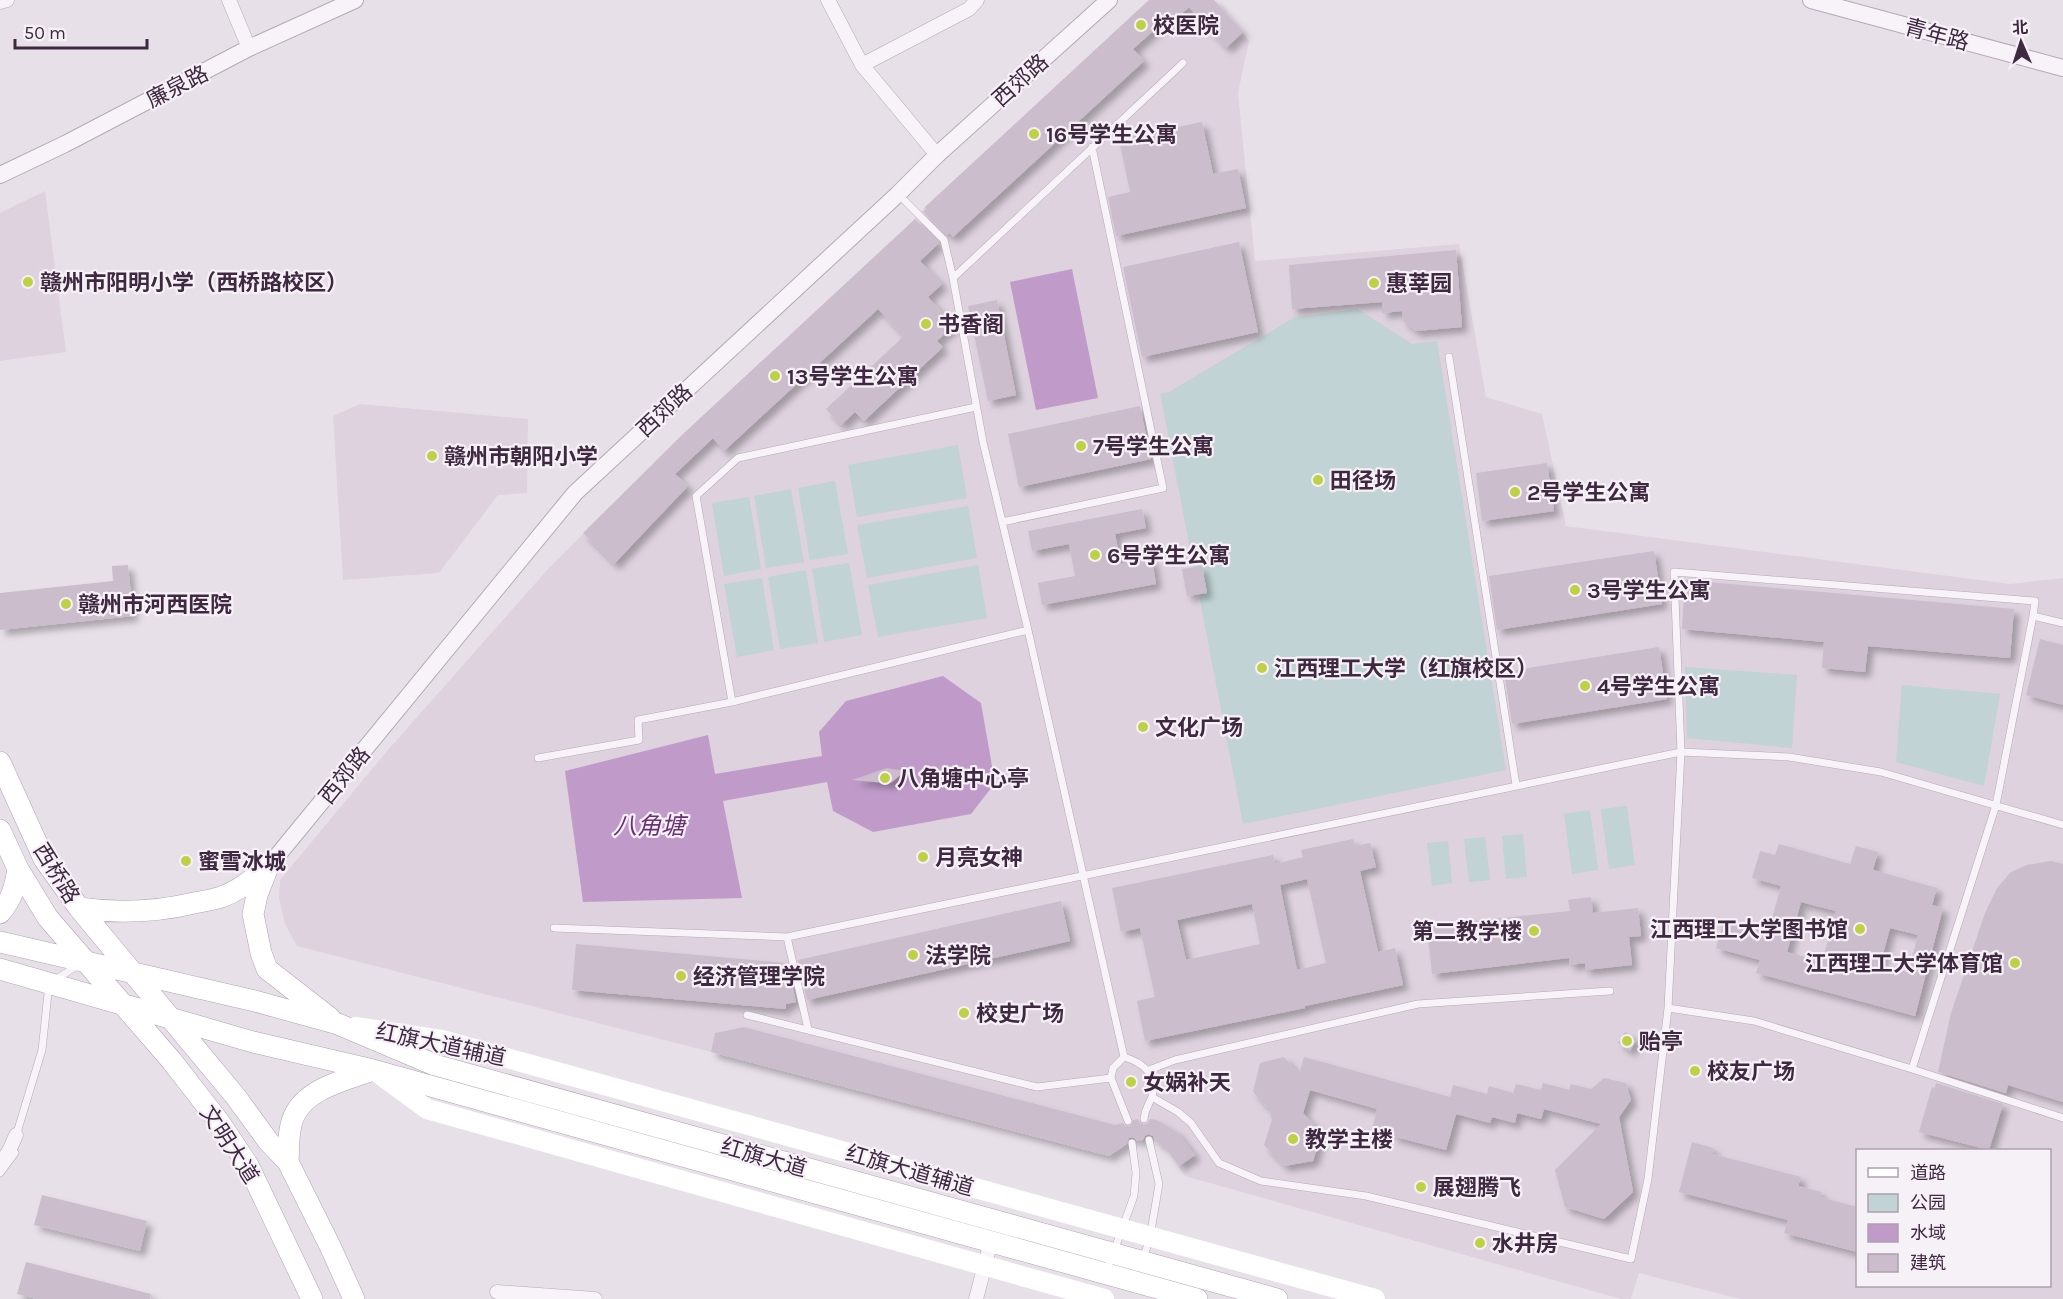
<svg xmlns="http://www.w3.org/2000/svg" width="2063" height="1299" viewBox="0 0 2063 1299" font-family="Karla,'Noto Sans SC',sans-serif">
	<style>
		.built { fill: #ddd2de; fill-rule: evenodd }
		.green { fill: #c1d3d4 }
		.water { fill: #c09bca }
		.building { fill: #cbbdcc; fill-rule: evenodd; filter: url(#shadow) }
		.lines { fill: none; stroke-linecap: round; stroke-linejoin: round }
		.service-casing { stroke: #b5a9b7; stroke-width: 8 }
		.minor-casing { stroke: #b5a9b7; stroke-width: 15 }
		.tertiary-casing { stroke: #b5a9b7; stroke-width: 18 }
		.primary-casing { stroke: #b39fb5; stroke-width: 22 }
		.service { stroke: #f7f3f8; stroke-width: 7 }
		.minor { stroke: #f7f3f8; stroke-width: 14 }
		.tertiary { stroke: #f7f3f8; stroke-width: 16 }
		.secondary { stroke: #fff; stroke-width: 20 }
		.primary { stroke: #fff; stroke-width: 21 }
		.poi-dot { fill: #bed044; stroke: #f6f0f7; stroke-width: 2 }
		.labels { text-anchor: middle; stroke-width: 4.5; stroke-linejoin: round; paint-order: stroke }
		.poi-label { font-size: 22px; font-weight: bold; fill: #3f2941; stroke: #f6f0f7; text-anchor: start }
		.street-label { font-size: 22px; fill: #3f2941; stroke: #f6f0f7 }
		.water-label { font-size: 24px; font-style: italic; fill: #6a3276; stroke: #f6f0f7 }
	</style>
	<defs>
		<filter id="shadow"><feDropShadow dx="5.5" dy="5.5" stdDeviation="3" flood-color="#0004"/></filter>
	</defs>
	<rect width="100%" height="100%" fill="#e8e0e9"/>
	<!-- built -->
	<path class="built" d="M1149,0H1214L1243,32L1249,41L1238,93L1255,261L1459,244L1486,397L1542,414L1566,526L2010,584L2063,578V1299H1740L1639,1273L1631,1299H1621L1185,1176L1165,1147L1155,1141H1137L1120,1148L1114,1125L744,1027L715,1033L711,1052L297,946L285,924L279,898L280,880L387,751L548,569L682,435L850,280L911,223L925,207ZM1858,1150H2050V1286H1858Z
		M45,191L66,352L0,361V213Z
		M360,404L528,419L527,493L498,495L439,573L343,580L333,416Z"/>
	<!-- green -->
	<path class="green" d="M1358,309L1412,344L1437,341L1506,770L1243,824L1160,393L1169,392L1295,317Z
		M958,445L967,498L857,517L848,465Z
		M835,481L848,554L810,560L798,488Z
		M791,489L804,562L766,568L754,496Z
		M749,497L761,569L724,576L712,503Z
		M968,506L977,558L867,578L857,525Z
		M849,563L862,635L824,642L812,569Z
		M978,565L987,618L878,637L868,585Z
		M806,570L818,643L780,649L768,577Z
		M762,578L774,650L737,657L724,584Z
		M1685,667L1797,675L1792,748L1687,738Z
		M1902,685L2000,694L1984,786L1896,762Z
		M1627,806L1635,865L1609,869L1601,809Z
		M1590,810L1598,870L1572,874L1564,814Z
		M1523,834L1527,877L1506,879L1502,836Z
		M1485,837L1490,880L1469,882L1464,839Z
		M1448,841L1452,883L1432,886L1427,843Z"/>
	<!-- water -->
	<path class="water" d="M1072,269L1098,398L1036,410L1010,282Z
		M943,676L981,703L995,783L971,814L873,832L833,811L827,782L723,801L742,898L583,902L565,771L708,735L715,774L822,756L819,732L846,701Z"/>
	<!-- building -->
	<path class="building" d="M1149,0H1214L1243,32L1226,48L1189,7L1175,20L1171,15L1133,49L1144,61L953,237L949,233L947,235L923,212L926,209L925,207Z
		M1202,122L1213,174L1238,169L1246,208L1116,236L1108,197L1130,192L1119,139Z
		M915,219L939,243L920,261L942,284L928,297L954,325L937,341L943,347L864,421L855,412L841,425L826,409L904,336L878,309L724,451L713,438L675,474L688,486L614,564L583,533L682,435Z
		M1239,242L1258,332L1142,357L1123,267Z
		M1456,250L1462,327L1416,331L1403,321L1402,311L1382,313V302L1292,309L1289,265Z
		M997,300L1016,395L988,401L968,306Z
		M1140,406L1151,459L1019,487L1008,434Z
		M1547,463L1554,511L1482,521L1476,473Z
		M1142,509L1146,528L1115,534L1121,564L1152,558L1156,584L1042,605L1038,583L1075,576L1069,544L1032,551L1028,531Z
		M1654,551L1662,604L1497,630L1489,576Z
		M128,565L133,616L0,630V593L113,581L112,566Z
		M1202,566L1207,593L1187,596L1182,569Z
		M1685,580L2014,609L2010,658L1868,646L1865,672L1822,668L1824,642L1682,629Z
		M2040,639L2063,645V705L2026,695Z
		M1659,647L1667,699L1512,724L1504,672Z
		M887,768L905,771L892,782L887,783L852,780Z
		M1353,839L1355,846L1370,843L1376,867L1360,871L1378,952L1395,948L1403,985L1305,1006V1008L1145,1041L1137,1001L1155,997L1140,928L1121,932L1112,888L1273,855L1275,864L1303,857L1301,850ZM1307,879L1326,963L1297,970L1280,885ZM1252,904L1260,944L1186,960L1177,920Z
		M1779,844L1850,864L1856,846L1878,852L1873,870L1937,888L1932,905L1943,908L1915,1016L1756,973L1760,960L1716,948L1724,920L1768,932L1781,886L1752,878L1760,851L1775,855ZM1801,902L1836,911L1822,962L1787,952ZM1890,928L1918,935L1908,972L1880,965Z
		M2051,861L2063,864V1102L2008,1085L2006,1093L1938,1072L1951,1013L1985,913L1997,888L2011,872L2027,865Z
		M1591,897L1593,913L1638,908L1641,936L1629,937L1632,965L1585,970V963L1569,965V958L1432,974L1427,926L1570,911L1568,900Z
		M1061,901L1070,941L807,1000L798,960Z
		M576,944L787,963L796,1002L786,1004V1009L572,990Z
		M744,1027L1115,1125L1123,1123L1125,1126H1130L1133,1120L1138,1119L1140,1123L1144,1125L1148,1123L1150,1119L1157,1120L1177,1132L1195,1155L1179,1166L1165,1147L1155,1141L1153,1136L1148,1134L1145,1136L1143,1140L1137,1141L1134,1138H1129L1127,1144L1109,1156L711,1052L715,1033Z
		M1625,1032L1637,1039L1630,1051L1618,1043Z
		M1284,1057L1299,1074L1304,1057L1450,1097L1453,1085L1487,1094L1489,1086L1513,1093L1516,1084L1541,1090L1543,1083L1569,1090L1571,1084L1591,1089L1604,1078L1626,1083L1631,1100L1619,1117L1633,1192L1604,1219L1565,1207L1555,1170L1601,1124L1544,1109L1541,1119L1517,1113L1515,1123L1492,1117L1490,1123L1456,1114L1446,1150L1392,1136L1393,1131L1373,1126L1377,1109L1310,1090L1303,1113L1322,1132L1313,1161L1284,1166L1264,1145L1272,1120L1269,1109L1253,1092L1260,1063Z
		M1936,1083L2003,1104L1989,1150L1919,1132L1932,1087L1935,1088Z
		M1692,1142L1713,1148L1712,1154L1801,1177L1798,1186L1821,1192L1820,1197L1857,1207V1252L1784,1233L1788,1220L1679,1192Z
		M42,1195L147,1221L140,1251L34,1225Z
		M26,1262L151,1294L150,1299H37L17,1294Z"/>
	<g class="lines">
		<!-- service casing -->
		<g class="service-casing">
			<path id="service" d="M898,194L944,240L953,278L983,442L1028,630L1124,1057
				M953,278L1183,63
				M1449,357L1516,785
				M1002,522L1163,488L1092,147
				M732,702L696,496L738,458L976,407
				M538,758L639,740L638,720L732,702L1028,630
				M554,928L787,937L1681,752L1789,757L1881,772L2063,825
				M787,937L808,1029
				M1668,1008L1754,1021L1912,1069L2063,1118
				M747,1015L1037,1087L1111,1078
				M1124,1057C1141,1062 1159,1074 1152,1096C1149,1106 1145,1107 1144,1119
				M1124,1057L1113,1068L1111,1078L1128,1121
				M1912,1069L1996,805L2033,616
				M1149,1070L1175,1060L1418,1004L1610,991
				M1152,1097L1178,1112L1191,1123L1219,1163L1261,1181L1366,1196L1631,1259L1648,1179L1668,1008L1681,752L1674,572L2035,601L2033,616L2063,623
				M16,1136L42,1050L49,984L78,965
				M0,1173L15,1153
				M1143,1259L1150,1237L1159,1184L1149,1140
				M1106,1273L1134,1196L1136,1173L1132,1143"/>
		</g>
		<!-- minor casing -->
		<g class="minor-casing">
			<path id="minor" d="M229,0L249,48
				M828,0L862,65L937,155
				M0,2L7,0
				M862,65L969,9L977,0
				M0,1164L9,1151L16,1135
				M497,1292L595,1299
				M976,1299L991,1241"/>
		</g>
		<!-- tertiary casing -->
		<g class="tertiary-casing">
			<path id="tertiary" d="M1811,0L2063,68
				M0,175L65,144L249,48L355,0
				M268,867L575,493L898,194L937,155L1109,0"/>
		</g>
		<!-- primary casing -->
		<g class="primary-casing">
			<path id="primary" d="M0,762L44,859L79,908L236,1097L268,1141L288,1162L330,1246L354,1299
				M0,830L18,869L48,918L171,1060L220,1123L248,1165L312,1299
				M268,867L257,895L253,914L261,953L267,969L330,1018
				M79,908C119,914 156,912 194,903C203,901 213,900 221,897C239,891 254,878 268,867
				M0,913C12,899 15,887 18,869
				M0,942L255,1001L338,1024L435,1065L1277,1299
				M0,969L253,1042L373,1070L1197,1299
				M288,1162C289,1150 288,1137 291,1125C299,1089 344,1081 373,1070"/>
		</g>
		<!-- service -->
		<use href="#service" class="service"/>
		<!-- minor -->
		<use href="#minor" class="minor"/>
		<!-- tertiary -->
		<use href="#tertiary" class="tertiary"/>
		<!-- secondary -->
		<path class="secondary" d="M355,1027L442,1040L1375,1299
			M378,1073L427,1109L1104,1299"/>
		<!-- primary -->
		<use href="#primary" class="primary"/>
	</g>
	<!-- markers -->
	<g class="poi-dot">
		<circle cx="1141" cy="25" r="6"/>
		<circle cx="1034" cy="134" r="6"/>
		<circle cx="28" cy="282" r="6"/>
		<circle cx="1374" cy="283" r="6"/>
		<circle cx="926" cy="324" r="6"/>
		<circle cx="775" cy="376" r="6"/>
		<circle cx="1081" cy="446" r="6"/>
		<circle cx="432" cy="456" r="6"/>
		<circle cx="1318" cy="480" r="6"/>
		<circle cx="1515" cy="492" r="6"/>
		<circle cx="1095" cy="555" r="6"/>
		<circle cx="1575" cy="590" r="6"/>
		<circle cx="66" cy="604" r="6"/>
		<circle cx="1262" cy="668" r="6"/>
		<circle cx="1585" cy="686" r="6"/>
		<circle cx="1143" cy="727" r="6"/>
		<circle cx="885" cy="778" r="6"/>
		<circle cx="923" cy="857" r="6"/>
		<circle cx="186" cy="861" r="6"/>
		<circle cx="1860" cy="929" r="6"/>
		<circle cx="1534" cy="931" r="6"/>
		<circle cx="913" cy="955" r="6"/>
		<circle cx="2015" cy="963" r="6"/>
		<circle cx="681" cy="976" r="6"/>
		<circle cx="964" cy="1013" r="6"/>
		<circle cx="1627" cy="1041" r="6"/>
		<circle cx="1695" cy="1071" r="6"/>
		<circle cx="1131" cy="1082" r="6"/>
		<circle cx="1293" cy="1139" r="6"/>
		<circle cx="1421" cy="1187" r="6"/>
		<circle cx="1480" cy="1243" r="6"/>
	</g>
	<g class="labels">
		<!-- poi labels -->
		<g class="poi-label">
			<text x="1153" y="33">校医院</text>
			<text x="1046" y="142">16号学生公寓</text>
			<text x="40" y="290">赣州市阳明小学（西桥路校区）</text>
			<text x="1386" y="291">惠莘园</text>
			<text x="938" y="332">书香阁</text>
			<text x="787" y="384">13号学生公寓</text>
			<text x="1093" y="454">7号学生公寓</text>
			<text x="444" y="464">赣州市朝阳小学</text>
			<text x="1330" y="488">田径场</text>
			<text x="1527" y="500">2号学生公寓</text>
			<text x="1107" y="563">6号学生公寓</text>
			<text x="1587" y="598">3号学生公寓</text>
			<text x="78" y="612">赣州市河西医院</text>
			<text x="1274" y="676">江西理工大学（红旗校区）</text>
			<text x="1597" y="694">4号学生公寓</text>
			<text x="1155" y="735">文化广场</text>
			<text x="897" y="786">八角塘中心亭</text>
			<text x="935" y="865">月亮女神</text>
			<text x="198" y="869">蜜雪冰城</text>
			<text x="1848" y="937" text-anchor="end">江西理工大学图书馆</text>
			<text x="1522" y="939" text-anchor="end">第二教学楼</text>
			<text x="925" y="963">法学院</text>
			<text x="2003" y="971" text-anchor="end">江西理工大学体育馆</text>
			<text x="693" y="984">经济管理学院</text>
			<text x="976" y="1021">校史广场</text>
			<text x="1639" y="1049">贻亭</text>
			<text x="1707" y="1079">校友广场</text>
			<text x="1143" y="1090">女娲补天</text>
			<text x="1305" y="1147">教学主楼</text>
			<text x="1433" y="1195">展翅腾飞</text>
			<text x="1492" y="1251">水井房</text>
		</g>
		<!-- street labels -->
		<g class="street-label">
			<text transform="translate(1937 34) rotate(15)" y="8">青年路</text>
			<text transform="translate(1020 80) rotate(-42)" y="8">西郊路</text>
			<text transform="translate(177 86) rotate(-27)" y="8">廉泉路</text>
			<text transform="translate(664 410) rotate(-43)" y="8">西郊路</text>
			<text transform="translate(344 775) rotate(-51)" y="8">西郊路</text>
			<text transform="translate(57 873) rotate(58)" y="8">西桥路</text>
			<text transform="translate(441 1044) rotate(12)" y="8">红旗大道辅道</text>
			<text transform="translate(230 1144) rotate(57)" y="8">文明大道</text>
			<text transform="translate(764 1157) rotate(16)" y="8">红旗大道</text>
			<text transform="translate(910 1170) rotate(16)" y="8">红旗大道辅道</text>
		</g>
		<!-- water labels -->
		<g class="water-label">
			<text x="649" y="834">八角塘</text>
		</g>
	</g>
	<!-- legend -->
	<rect x="1856" y="1149" width="195" height="138" fill="#f6f0f7" stroke="#ada0ae" stroke-width="1.5"/>
	<rect x="1868" y="1168" width="30" height="9" fill="#ffffff" stroke="#ada0ae" stroke-width="1.5"/>
	<text x="1910" y="1179" font-size="18" fill="#3f2941">道路</text>
	<rect x="1868" y="1194" width="30" height="18" fill="#c1d3d4" stroke="#ada0ae" stroke-width="1.5"/>
	<text x="1910" y="1209" font-size="18" fill="#3f2941">公园</text>
	<rect x="1868" y="1224" width="30" height="18" fill="#c09bca" stroke="#ada0ae" stroke-width="1.5"/>
	<text x="1910" y="1239" font-size="18" fill="#3f2941">水域</text>
	<rect x="1868" y="1254" width="30" height="18" fill="#cbbdcc" stroke="#ada0ae" stroke-width="1.5"/>
	<text x="1910" y="1269" font-size="18" fill="#3f2941">建筑</text>
	<!-- north arrow -->
	<g transform="translate(2021 42) rotate(357)" stroke="#f6f0f7" stroke-width="4.5" paint-order="stroke">
	<path d="M0-4.5L10 22L0 15L-10 22Z" fill="#3f2941"/>
	<text y="-9" font-size="16" font-weight="bold" text-anchor="middle" fill="#3f2941">北</text>
	</g>
	<!-- scale -->
	<path d="M15 39v9h132v-9" fill="none" stroke="#3f2941" stroke-width="3"/>
	<text x="24" y="39" font-size="18" fill="#3f2941" stroke="#f6f0f7" stroke-width="4.5" paint-order="stroke">50 m</text>
</svg>
